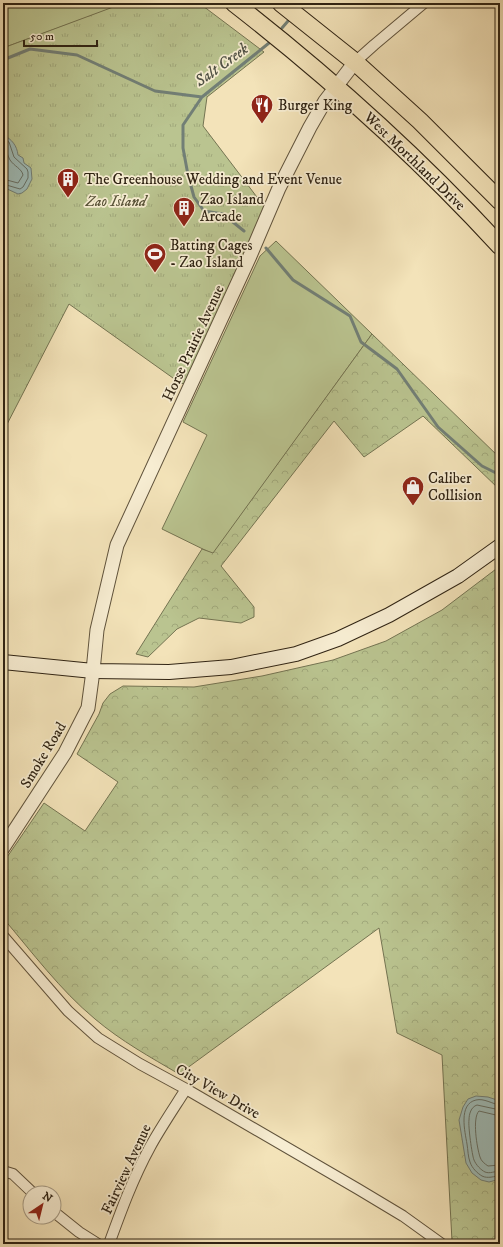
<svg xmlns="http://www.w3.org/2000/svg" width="503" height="1247" viewBox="0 0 503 1247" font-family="'IM FELL DW Pica',serif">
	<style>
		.grass { fill: #bac490; stroke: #747452 }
		.forest { fill: url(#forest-crowns); stroke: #747452 }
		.park { fill: url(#park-tufts); stroke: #747452 }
		.water { fill: #9ebcb8; stroke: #727f76 }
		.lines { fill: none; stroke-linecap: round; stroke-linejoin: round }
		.shore { stroke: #667066; stroke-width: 1 }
		.stream { stroke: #727f76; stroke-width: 3 }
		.minor-casing { stroke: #60533c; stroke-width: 12 }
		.tertiary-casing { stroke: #60533c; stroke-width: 15 }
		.secondary-casing { stroke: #2f2313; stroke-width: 16 }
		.trunk-casing { stroke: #2f2313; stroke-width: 19 }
		.minor { stroke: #f7edd2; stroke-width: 10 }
		.tertiary { stroke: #f7edd2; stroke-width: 13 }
		.secondary { stroke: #f7edd2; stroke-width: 14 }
		.trunk { stroke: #f3e3b9; stroke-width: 17 }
		.labels { text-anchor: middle; stroke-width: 3.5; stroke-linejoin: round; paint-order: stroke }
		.poi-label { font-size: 15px; fill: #2f2313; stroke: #f7edd2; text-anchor: start }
		.street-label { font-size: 15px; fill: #2f2313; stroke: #f7edd2 }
		.park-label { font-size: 15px; font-style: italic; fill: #595338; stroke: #f7edd2 }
		.water-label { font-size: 16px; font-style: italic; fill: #505145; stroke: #f7edd2 }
	</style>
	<defs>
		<pattern id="forest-crowns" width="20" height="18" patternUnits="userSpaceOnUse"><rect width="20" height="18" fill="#bac490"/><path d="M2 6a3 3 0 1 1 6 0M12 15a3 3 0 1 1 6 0" fill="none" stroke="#a0a87b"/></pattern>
		<pattern id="park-tufts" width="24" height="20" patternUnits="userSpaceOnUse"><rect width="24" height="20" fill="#bac490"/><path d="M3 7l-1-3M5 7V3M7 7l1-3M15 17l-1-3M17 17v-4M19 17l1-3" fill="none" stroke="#a0a87b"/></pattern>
	</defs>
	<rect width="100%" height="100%" fill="#f3e3b9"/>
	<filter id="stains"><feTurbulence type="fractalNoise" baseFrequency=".005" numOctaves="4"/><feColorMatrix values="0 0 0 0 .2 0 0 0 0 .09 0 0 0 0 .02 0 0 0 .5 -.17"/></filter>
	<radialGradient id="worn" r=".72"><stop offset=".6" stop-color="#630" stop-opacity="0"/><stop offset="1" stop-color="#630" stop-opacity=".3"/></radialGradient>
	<!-- grass -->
	<path class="grass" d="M3,3H114L118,6L3,48Z
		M276,241L372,334L213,554L162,529L207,435L183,422L260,256Z"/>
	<!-- forest -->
	<path class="forest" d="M372,334L500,458V490L423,416L364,457L334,421L221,566L254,607V617L241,623L199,618L177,629L148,657L136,654L202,549L213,553Z
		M500,566V1244H456L452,1241L442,1055L397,1033L379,928L179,1074C150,1057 121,1041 95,1019C60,990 32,952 3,918V863L44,803L85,831L118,782L77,754L99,714L103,703L110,694L123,686L194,687L262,676L333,660L386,641L442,610Z"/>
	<!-- park -->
	<path class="park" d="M124,3H199L264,52L207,97L203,126L266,209L185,384L180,383L69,304L3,432V48Z"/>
	<!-- water -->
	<path class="water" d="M3,135C12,139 17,146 18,155L23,158L24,163L31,168L32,179L27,189L22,193L18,194L3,187Z
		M476,1096L488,1097L500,1101V1179L489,1182L481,1180L472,1173L466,1163L459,1120L463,1107L468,1099Z"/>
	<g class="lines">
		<!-- shore -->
		<path class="shore" d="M3,139L9,142L14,157L27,169L28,172V178L23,187L20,189L3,184
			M3,145C7,149 7,155 10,160C14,166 22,169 23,175L18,183L3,179
			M500,1105C492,1104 484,1098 476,1100C458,1104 465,1132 467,1144C468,1150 468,1157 470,1162C472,1168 477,1173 482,1176C488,1179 494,1176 500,1176
			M500,1110L477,1105C471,1107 469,1114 469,1120C468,1126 472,1155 474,1160C476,1165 481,1170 485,1172C490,1174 495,1171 500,1171
			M500,1116L479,1111C472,1118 477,1148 480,1157C481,1161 485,1164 488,1166L500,1165"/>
		<!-- stream -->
		<path class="stream" d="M300,6L302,3
			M282,28L288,21
			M3,60L30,49L77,55L155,91L202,97L269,43
			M202,97L183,125V148L188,175L194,197L204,211L223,214L244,231
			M266,248L293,280L350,316L361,342L397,369L438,427L482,466L500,475"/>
		<!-- minor casing -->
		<g class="minor-casing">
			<path id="minor" d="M355,62L374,45L424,3
				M3,936L68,1011L98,1038L140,1064L186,1089L358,1189L403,1216L442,1244
				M3,1171L13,1174L33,1193
				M54,1212L79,1232L98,1244
				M109,1244C121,1211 133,1178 150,1147C161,1127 174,1108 186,1089"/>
		</g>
		<!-- tertiary casing -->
		<g class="tertiary-casing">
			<path id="tertiary" d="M3,848L65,753L88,708L93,671L97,630L117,545L250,256L279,188L310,127L325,101L355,62"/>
		</g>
		<!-- secondary casing -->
		<g class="secondary-casing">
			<path id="secondary" d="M3,662L93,671L169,672L231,667L296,654L338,639L389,615L458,576L500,546"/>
		</g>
		<!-- trunk casing -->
		<g class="trunk-casing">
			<path id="trunk" d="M234,3C329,77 419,158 500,246
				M281,3L355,62L420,121L500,201"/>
		</g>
		<!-- minor -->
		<use href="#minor" class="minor"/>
		<!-- tertiary -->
		<use href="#tertiary" class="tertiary"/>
		<!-- secondary -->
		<use href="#secondary" class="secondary"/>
		<!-- trunk -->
		<use href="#trunk" class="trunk"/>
	</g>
	<!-- icons -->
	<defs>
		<g id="restaurant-pin" transform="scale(1.15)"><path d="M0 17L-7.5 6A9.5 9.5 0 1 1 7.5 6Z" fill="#8f2418" stroke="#f7edd2"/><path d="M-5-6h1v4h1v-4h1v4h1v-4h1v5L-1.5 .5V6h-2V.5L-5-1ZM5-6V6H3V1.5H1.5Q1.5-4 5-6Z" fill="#fff"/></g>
		<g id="building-pin" transform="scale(1.15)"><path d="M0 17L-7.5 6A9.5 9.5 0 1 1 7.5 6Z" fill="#8f2418" stroke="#f7edd2"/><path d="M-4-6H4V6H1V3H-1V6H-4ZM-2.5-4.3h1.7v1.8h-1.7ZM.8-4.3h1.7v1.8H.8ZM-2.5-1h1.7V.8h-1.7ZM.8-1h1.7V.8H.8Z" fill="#fff"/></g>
		<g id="stadium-pin" transform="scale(1.15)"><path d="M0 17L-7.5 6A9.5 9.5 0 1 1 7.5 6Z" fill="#8f2418" stroke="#f7edd2"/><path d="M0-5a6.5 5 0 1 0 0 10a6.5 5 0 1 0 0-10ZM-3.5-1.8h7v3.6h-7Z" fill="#fff"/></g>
		<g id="shop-pin" transform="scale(1.15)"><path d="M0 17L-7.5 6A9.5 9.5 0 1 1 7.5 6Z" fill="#8f2418" stroke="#f7edd2"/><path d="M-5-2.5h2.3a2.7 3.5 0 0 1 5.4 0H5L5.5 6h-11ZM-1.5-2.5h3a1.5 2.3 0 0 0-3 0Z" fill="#fff"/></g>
	</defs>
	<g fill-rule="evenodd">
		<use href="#restaurant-pin" x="262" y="105"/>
		<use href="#building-pin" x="68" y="179"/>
		<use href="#building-pin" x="184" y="208"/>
		<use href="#stadium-pin" x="155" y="254"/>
		<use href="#shop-pin" x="413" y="487"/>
	</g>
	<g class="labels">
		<!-- poi labels -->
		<g class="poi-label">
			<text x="278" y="110">Burger King</text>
			<text x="84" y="184">The Greenhouse Wedding and Event Venue</text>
			<text x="200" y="204">Zao Island<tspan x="200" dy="17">Arcade</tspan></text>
			<text x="170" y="250">Batting Cages<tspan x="170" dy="17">- Zao Island</tspan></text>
			<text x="428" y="483">Caliber<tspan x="428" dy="17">Collision</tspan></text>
		</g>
		<!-- street labels -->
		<g class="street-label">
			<text transform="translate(415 161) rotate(44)" y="5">West Morthland Drive</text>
			<text transform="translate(193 343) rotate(-65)" y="5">Horse Prairie Avenue</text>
			<text transform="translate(43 755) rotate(-59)" y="5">Smoke Road</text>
			<text transform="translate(218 1091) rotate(30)" y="5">City View Drive</text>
			<text transform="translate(126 1169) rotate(-65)" y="5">Fairview Avenue</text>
		</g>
		<!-- park labels -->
		<g class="park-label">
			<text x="116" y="206">Zao Island</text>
		</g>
		<!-- water labels -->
		<g class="water-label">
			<text transform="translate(221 64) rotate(-36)" y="6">Salt Creek</text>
		</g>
	</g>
	<!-- margin -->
	<rect width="503" height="1247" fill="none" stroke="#f3e3b9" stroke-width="16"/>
	<rect x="4" y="4" width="495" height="1239" fill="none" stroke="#2f2313" stroke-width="2"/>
	<rect x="8" y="8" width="487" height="1231" fill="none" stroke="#2f2313"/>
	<!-- north arrow -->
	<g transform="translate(42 1205) rotate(35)"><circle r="19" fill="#f7edd2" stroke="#a79c86"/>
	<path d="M0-3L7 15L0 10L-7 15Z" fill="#8f2418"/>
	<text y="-6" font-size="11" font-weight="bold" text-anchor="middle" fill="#2f2313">N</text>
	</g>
	<!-- scale -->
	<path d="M24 40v6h73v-6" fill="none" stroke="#2f2313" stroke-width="2"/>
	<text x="30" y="40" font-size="12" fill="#2f2313" stroke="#f7edd2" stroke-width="3" paint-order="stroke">50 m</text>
	<rect width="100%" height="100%" filter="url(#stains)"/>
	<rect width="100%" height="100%" fill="url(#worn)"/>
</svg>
